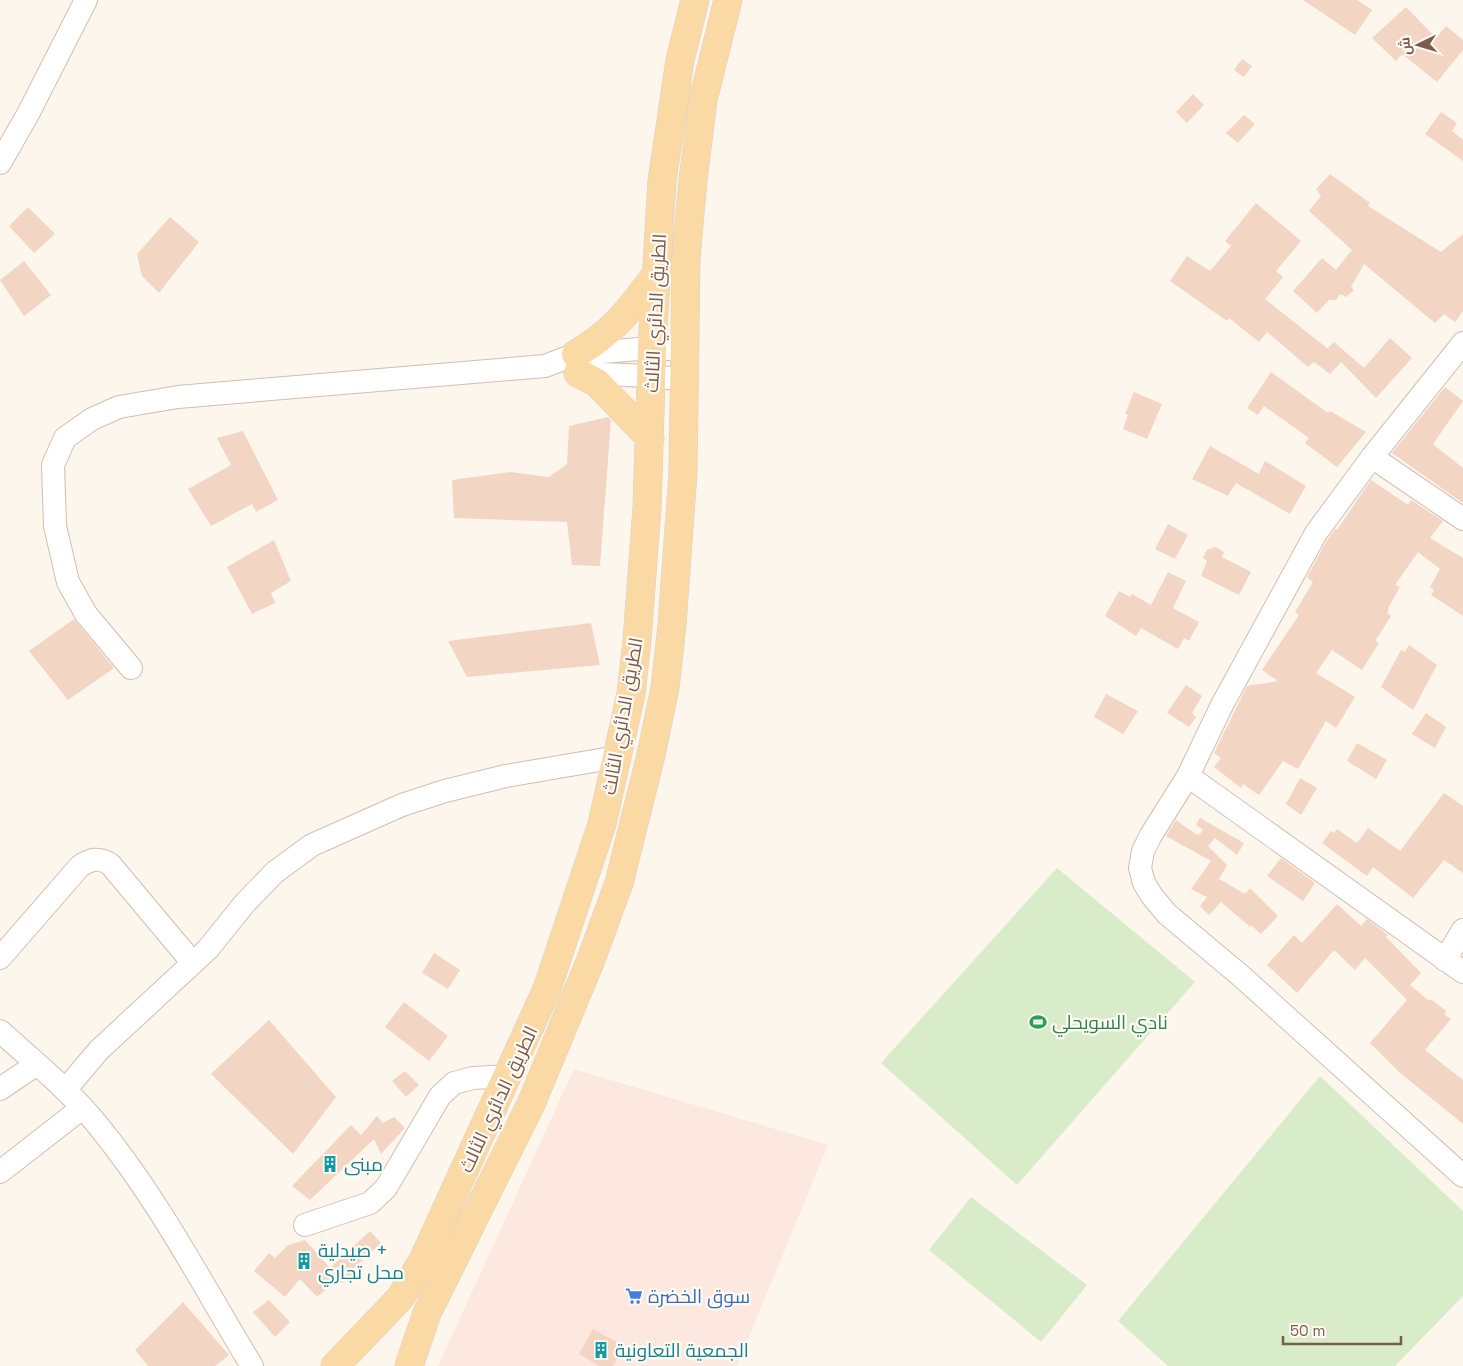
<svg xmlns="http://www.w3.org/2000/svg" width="1463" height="1366" viewBox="0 0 1463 1366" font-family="'Space Grotesk',Cairo,sans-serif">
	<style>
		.commercial { fill: #fde8e0 }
		.green { fill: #d8ecc9 }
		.building { fill: #f3d5c3 }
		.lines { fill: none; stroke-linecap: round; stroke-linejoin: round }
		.minor-casing { stroke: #d1beb0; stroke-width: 24 }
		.major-casing { stroke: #dad1cd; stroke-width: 29 }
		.minor { stroke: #fff; stroke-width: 22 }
		.major { stroke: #fbd9a5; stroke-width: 28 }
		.labels { text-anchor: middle; stroke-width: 4.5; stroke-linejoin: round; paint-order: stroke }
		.street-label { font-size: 19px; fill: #7a5c4d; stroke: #fffaf3 }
		.leisure-label { font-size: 19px; fill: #27864d; stroke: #fffaf3; text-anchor: start }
		.culture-label { font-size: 19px; fill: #0d838f; stroke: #fffaf3; text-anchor: start }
		.shop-label { font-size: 19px; fill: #366cbe; stroke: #fffaf3; text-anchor: start }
	</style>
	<rect width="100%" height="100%" fill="#fdf6ec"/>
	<!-- commercial -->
	<path class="commercial" d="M574,1069L828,1145L737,1366H438Z"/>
	<!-- green -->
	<path class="green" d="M1057,868L1195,982L1017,1185L881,1063Z
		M1320,1076L1463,1211V1296L1395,1366H1168L1118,1321Z
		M971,1197L1087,1285L1041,1342L929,1250Z"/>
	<!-- building -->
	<path class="building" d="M1303,0H1357L1372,10L1355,35Z
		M1406,7L1436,38L1446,26L1463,40V50L1437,82L1402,54L1396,61L1372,38Z
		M1242,59L1252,66L1244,77L1234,70Z
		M1193,94L1204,105L1187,123L1176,112Z
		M1441,112L1457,123L1452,131L1463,140V161L1425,134Z
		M1244,115L1255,124L1238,143L1226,133Z
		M1330,174L1370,203L1368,206L1441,252L1463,234V311L1455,322L1444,314L1435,323L1364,264L1351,287L1354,290L1346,297L1340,294L1336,300H1329L1317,313L1293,291L1322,258L1336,270L1352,250L1309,211L1321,196L1316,189Z
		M1256,203L1301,241L1276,271L1283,277L1265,299L1332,352L1328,348L1334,342L1364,368L1390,338L1412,358L1376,398L1341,362L1330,374L1314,362L1308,367L1267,332L1259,342L1229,318L1227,321L1170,281L1187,256L1210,271L1231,246L1225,241Z
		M28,207L55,234L34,253L9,226Z
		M170,217L199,242L159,293L142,276L137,254Z
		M24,261L51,295L24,316L0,280Z
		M1271,372L1328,413L1330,411L1366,432L1337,467L1305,443L1309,438L1264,406L1258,415L1247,408Z
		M1445,387L1463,401L1433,444L1463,468V503L1392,453Z
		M1134,392L1162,404L1147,439L1123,429L1128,415L1125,414Z
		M608,417L611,420L600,566L572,565L567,522L454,518L452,480L510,472L549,477L567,464L569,426Z
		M243,431L278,500L256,512L252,504L211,526L188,489L231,465L217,438Z
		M1210,446L1259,474L1265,461L1306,486L1290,514L1236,483L1228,496L1192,479Z
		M1371,480L1408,505L1411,500L1443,521L1430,538L1463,558V616L1431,595L1434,590L1430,587L1440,569L1418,552L1395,585L1400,587L1388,608L1389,609L1387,613L1391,616L1375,641L1379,643L1362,670L1332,650L1316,673L1355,697L1336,728L1326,721L1298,769L1283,761L1259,795L1243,784L1241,788L1214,767L1221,758L1214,753L1247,686L1278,681L1262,670L1299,615L1295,612L1313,582L1307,577L1327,540L1335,529L1337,530Z
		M1168,524L1188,535L1175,559L1155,549Z
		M274,540L291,581L271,593L275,603L252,614L227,567Z
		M1215,547L1224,552L1222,557L1251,572L1239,595L1201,576L1207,561L1203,558L1207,550Z
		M1168,572L1186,581L1173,608L1199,622L1189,641L1184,638L1178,649L1141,628L1136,636L1105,616L1119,591L1130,597L1132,594L1151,605Z
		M74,619L114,668L68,700L29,651Z
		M591,623L600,665L467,677L448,641Z
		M1409,645L1437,665L1413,710L1381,687L1401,650L1405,652Z
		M1186,685L1202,696L1192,713L1196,717L1189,727L1167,713Z
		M1106,694L1138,711L1123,734L1094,717Z
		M1426,713L1446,727L1435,748L1412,734Z
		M1357,743L1387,760L1376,779L1347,761Z
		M1300,778L1317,788L1301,815L1286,804Z
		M1444,793L1463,806V873L1444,860L1413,898L1373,867L1367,876L1322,843L1331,831L1334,833L1337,829L1357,843L1368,828L1400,851Z
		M1200,818L1244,843L1237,855L1215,838L1208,846L1227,865L1219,879L1245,894L1250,888L1278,916L1261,934L1252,926H1249L1221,902L1209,915L1200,906L1207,897L1191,889L1211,861L1166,836L1176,820L1197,835L1200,834L1203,830L1196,825Z
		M1281,858L1315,883L1303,901L1267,876Z
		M1337,904L1361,926L1367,919L1388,935L1386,937L1421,973L1410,985L1428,1000H1432L1446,1011L1445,1015L1451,1019L1425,1050L1463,1080V1124L1399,1072L1370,1043L1407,1000L1365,958L1355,970L1334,950L1297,993L1267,965L1294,935L1302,943Z
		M434,953L460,970L448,989L422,973Z
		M404,1002L448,1036L429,1061L385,1027Z
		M269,1020L336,1097L293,1154L211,1074Z
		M405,1071L419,1085L406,1097L392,1081Z
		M377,1116L383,1123L394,1117L405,1128L381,1154L374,1139L310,1200L292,1186L351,1125L361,1135Z
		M370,1231L381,1243L351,1271L354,1274L345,1282L332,1284L317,1297L300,1279L285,1297L254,1271L269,1253L275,1258L288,1245L305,1240L330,1268Z
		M269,1300L290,1322L275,1337L253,1312Z
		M183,1302L229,1355L215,1366H148L135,1350Z
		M593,1329L624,1346L613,1366H599L579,1354Z"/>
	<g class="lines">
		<!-- minor casing -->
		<g class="minor-casing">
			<path id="minor" d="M0,163L28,114L86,0
				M1463,343L1372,457L1316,533L1222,705L1188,776L1151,835L1143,851L1140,868L1144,883L1152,896L1167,914L1241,976L1463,1176
				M578,373L651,376L686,380
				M1372,457L1463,519
				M131,668L86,614L68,582L55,526L53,465L65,438L92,419L119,407L178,397L545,366L576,354L652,348L686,350
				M1188,776L1463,972
				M0,958L80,866C91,859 99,857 110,864L192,962
				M1445,960L1463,930
				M0,1031C33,1061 68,1089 96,1123C158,1198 202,1284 252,1366
				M0,1089L37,1064
				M66,1089L99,1050L208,949L245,903L275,872L312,845L402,805L445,791L506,776L617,757
				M0,1172L82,1108
				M305,1225L370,1203L386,1188L440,1096L454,1083L473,1078L509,1076"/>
		</g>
		<!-- major casing -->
		<g class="major-casing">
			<path id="major" d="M576,354C616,330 630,309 658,272
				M578,373L597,383L650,438
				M335,1366L401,1297L423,1260L547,989L602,824L631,694L637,640L647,508L652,348L662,181L680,60L695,0
				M409,1366L427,1313L531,1104L590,962L619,883L651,755L665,688L672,625L683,473L686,258L693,180L703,100L728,0"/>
		</g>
		<!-- minor -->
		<use href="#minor" class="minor"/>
		<!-- major -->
		<use href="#major" class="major"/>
	</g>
	<!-- icons -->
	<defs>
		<g id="stadium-bare" transform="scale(1.35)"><path d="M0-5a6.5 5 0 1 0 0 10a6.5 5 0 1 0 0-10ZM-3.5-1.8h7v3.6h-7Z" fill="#2e9e5b" stroke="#fffaf3" stroke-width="2.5" paint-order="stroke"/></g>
		<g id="building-bare" transform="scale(1.35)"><path d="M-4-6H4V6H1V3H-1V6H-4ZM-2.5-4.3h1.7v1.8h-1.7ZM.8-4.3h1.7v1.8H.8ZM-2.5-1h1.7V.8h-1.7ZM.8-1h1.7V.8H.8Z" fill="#0f9aa8" stroke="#fffaf3" stroke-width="2.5" paint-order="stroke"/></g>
		<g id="supermarket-bare" transform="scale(1.35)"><path d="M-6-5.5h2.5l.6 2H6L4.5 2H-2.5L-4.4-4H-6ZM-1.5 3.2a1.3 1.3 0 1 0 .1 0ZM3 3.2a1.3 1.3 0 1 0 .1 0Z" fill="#3f7fe0" stroke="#fffaf3" stroke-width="2.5" paint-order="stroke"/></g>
	</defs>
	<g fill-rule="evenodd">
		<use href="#stadium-bare" x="1038" y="1022"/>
		<use href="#building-bare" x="330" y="1164"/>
		<use href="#building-bare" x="304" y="1261"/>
		<use href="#supermarket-bare" x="634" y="1296"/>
		<use href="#building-bare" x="601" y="1350"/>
	</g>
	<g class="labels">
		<!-- street labels -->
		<g class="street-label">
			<text transform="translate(655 313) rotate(-87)" y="7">الطريق الدائري الثالث</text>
			<text transform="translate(622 716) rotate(-80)" y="7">الطريق الدائري الثالث</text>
			<text transform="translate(498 1099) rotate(-65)" y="7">الطريق الدائري الثالث</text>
		</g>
		<!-- leisure labels -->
		<g class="leisure-label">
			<text x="1052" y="1029">نادي السويحلي</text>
		</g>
		<!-- culture labels -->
		<g class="culture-label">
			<text x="344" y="1171">مبنى</text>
			<text x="318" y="1257">صيدلية +<tspan x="318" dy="22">محل تجاري</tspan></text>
			<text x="615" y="1357">الجمعية التعاونية</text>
		</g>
		<!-- shop labels -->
		<g class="shop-label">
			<text x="648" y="1303">سوق الخضرة</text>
		</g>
	</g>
	<!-- north arrow -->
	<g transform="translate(1418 45) rotate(265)" stroke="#fffaf3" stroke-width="4" paint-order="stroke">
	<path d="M0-4L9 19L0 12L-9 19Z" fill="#7a5c4d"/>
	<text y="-8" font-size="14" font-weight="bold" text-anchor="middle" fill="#7a5c4d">ش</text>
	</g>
	<!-- scale -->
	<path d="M1283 1336v8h118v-8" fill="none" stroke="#7a5c4d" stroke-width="2.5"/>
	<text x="1290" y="1336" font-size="15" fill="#7a5c4d" stroke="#fffaf3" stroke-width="4" paint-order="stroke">50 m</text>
</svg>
